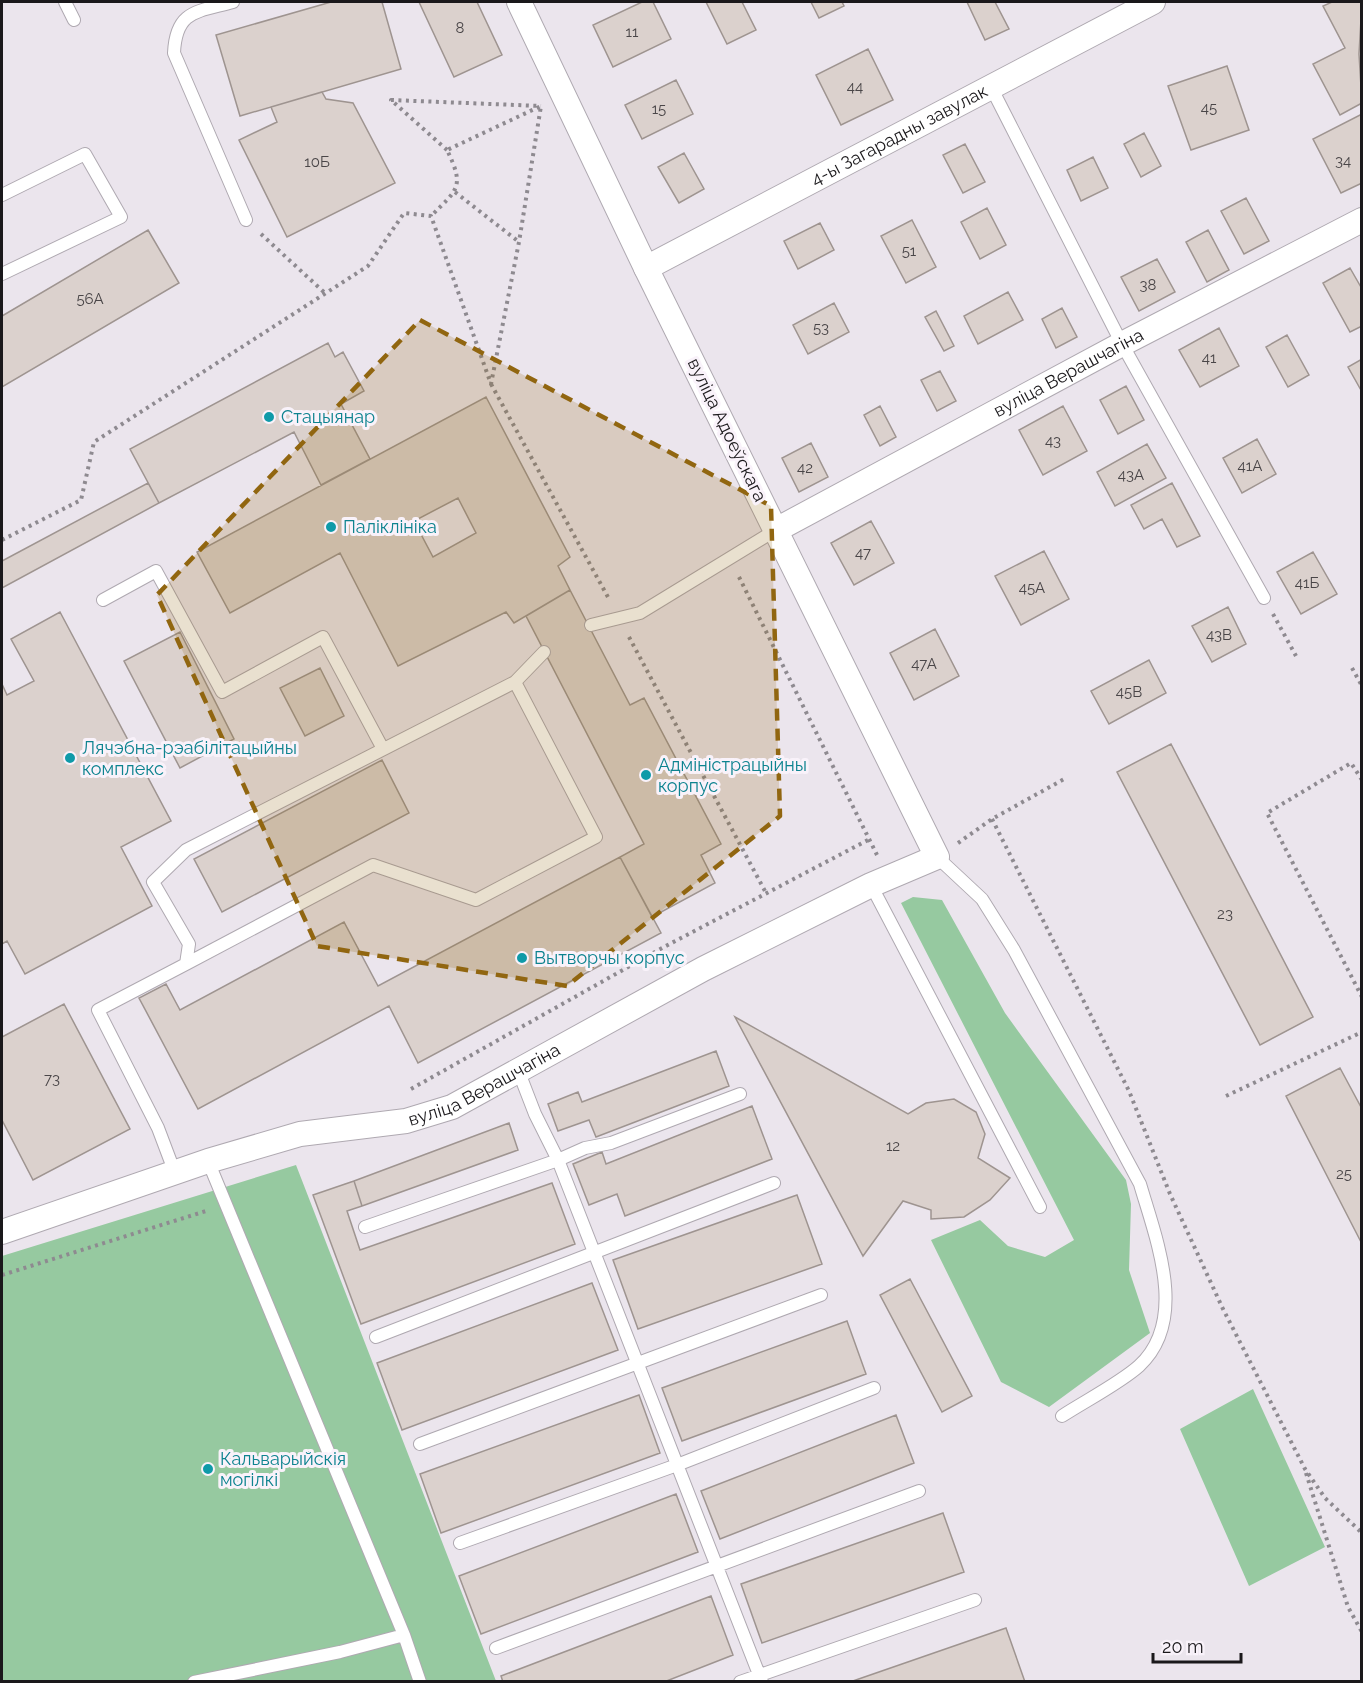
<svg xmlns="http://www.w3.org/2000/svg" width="1363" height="1683" viewBox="0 0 1363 1683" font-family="Raleway,sans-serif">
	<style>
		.green { fill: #96c9a0 }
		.building { fill: #dbd1cd; stroke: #9e9490; stroke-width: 1.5; fill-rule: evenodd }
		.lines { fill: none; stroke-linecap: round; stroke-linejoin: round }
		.lane-casing { stroke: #afa9b1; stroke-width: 14 }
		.street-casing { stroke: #afa9b1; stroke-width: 26 }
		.path { stroke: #8e8a90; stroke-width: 4; stroke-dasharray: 3 4.5; stroke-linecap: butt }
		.lane { stroke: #fff; stroke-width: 12 }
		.street { stroke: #fff; stroke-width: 24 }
		.marked { fill: #916610; fill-opacity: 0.2; stroke: #916610; stroke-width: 4.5; stroke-dasharray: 12 8; stroke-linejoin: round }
		.culture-dot { fill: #0f9aa8; stroke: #f9f2fa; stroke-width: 2 }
		.labels { text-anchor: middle; stroke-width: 6; stroke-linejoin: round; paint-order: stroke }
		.number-label { font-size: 15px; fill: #4a4648 }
		.street-label { font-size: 18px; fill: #1a181b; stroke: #f9f2fa }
		.culture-label { font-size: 18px; fill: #0d838f; stroke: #f9f2fa; text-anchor: start }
	</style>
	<rect width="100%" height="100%" fill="#ebe5ed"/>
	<!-- green -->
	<path class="green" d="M913,897L942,900L1005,1013L1126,1180L1131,1204L1129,1270L1150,1333L1049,1407L1001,1382L931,1240L980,1220L1008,1246L1045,1257L1074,1240L901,903Z
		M296,1165L496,1681L2,1682V1256Z
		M1253,1389L1325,1547L1249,1586L1180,1429Z"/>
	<!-- building -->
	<path class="building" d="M331,2H382L401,69L240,116L216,35Z
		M419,2H477L502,55L454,77Z
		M642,2H653L671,39L613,67L593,25Z
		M706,2H742L756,30L727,44Z
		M811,2H842L844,6L819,18Z
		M967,2H995L1009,29L985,40Z
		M1332,2H1362L1359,54L1362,103L1340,115L1313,64L1345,48L1323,6Z
		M868,49L893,100L841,125L816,75Z
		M1227,66L1249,130L1191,150L1168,86Z
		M676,80L693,114L642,139L625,105Z
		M322,92L326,99L353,103L395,183L287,237L239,140L277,122L271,107Z
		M1362,114V183L1341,193L1313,139Z
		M1144,133L1161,166L1141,177L1124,144Z
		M965,144L985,182L963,193L943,155Z
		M684,153L704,189L679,203L658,167Z
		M1093,157L1108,188L1081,201L1067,170Z
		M1246,198L1269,241L1244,254L1221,211Z
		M987,208L1006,245L980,259L961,222Z
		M912,220L936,267L906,283L881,236Z
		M820,223L834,250L798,269L784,241Z
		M148,230L179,283L2,387V316Z
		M1208,230L1229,270L1207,282L1186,242Z
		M1157,259L1175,292L1139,311L1121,277Z
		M1350,268L1362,289V326L1350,332L1323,283Z
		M1008,292L1023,320L978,344L964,316Z
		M834,303L849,332L808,354L793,325Z
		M1062,308L1077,337L1056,348L1042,319Z
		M936,311L954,346L944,351L925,317Z
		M1219,328L1239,366L1200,387L1179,350Z
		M1287,335L1309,375L1288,387L1266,347Z
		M328,343L335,357L343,352L364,391L341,404L370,459L321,485L294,432L159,503L130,449Z
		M1362,359V392L1348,367Z
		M940,371L956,401L937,411L921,380Z
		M1126,386L1144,420L1118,434L1100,400Z
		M486,397L570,557L558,566L570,590L514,623L506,612L398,666L340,553L230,613L197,552ZM458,498L476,533L433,557L414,521Z
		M880,406L896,437L880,446L864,415Z
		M1063,406L1087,451L1043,475L1019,430Z
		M1257,439L1276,474L1242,493L1223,458Z
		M811,443L828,477L799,492L782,458Z
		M1147,444L1166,478L1115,506L1097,472Z
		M148,483L159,503L2,588V561Z
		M1172,483L1200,536L1177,547L1162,519L1144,529L1131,505Z
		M871,521L894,563L854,585L831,543Z
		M1044,551L1069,599L1021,625L995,576Z
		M1313,552L1337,594L1301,614L1277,572Z
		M570,590L630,705L644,698L721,844L701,855L715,883L652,917L620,857L644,844L526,616Z
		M1228,607L1246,644L1212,662L1192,626Z
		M60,612L171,821L121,847L152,906L25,974L7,941L2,944V684L7,695L34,681L11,639Z
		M935,629L959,676L914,700L890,653Z
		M180,632L234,739L180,768L124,661Z
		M1149,660L1166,693L1109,724L1091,691Z
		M320,668L344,716L305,736L280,688Z
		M1171,744L1313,1017L1260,1045L1117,772Z
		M382,760L409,813L222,912L194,859Z
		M620,857L661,933L418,1063L389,1006L198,1109L139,998L166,984L180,1010L344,922L378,986Z
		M64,1004L130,1129L33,1180L2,1120V1037Z
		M735,1017L908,1114L926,1103L954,1099L976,1112L985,1134L978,1158L1010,1178L990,1200L964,1217L931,1219V1210L903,1201L863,1256Z
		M716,1051L729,1086L596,1137L589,1120L558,1131L548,1104L578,1092L582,1102Z
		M1340,1068L1362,1109V1244L1286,1096Z
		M752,1106L772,1159L625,1216L617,1194L589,1205L573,1164L602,1152L606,1164Z
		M509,1123L518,1150L362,1206L354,1181Z
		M354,1181L362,1206L347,1211L360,1250L552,1183L575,1244L361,1324L313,1195Z
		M797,1195L822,1264L638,1329L613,1260Z
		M910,1279L972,1396L942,1412L880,1295Z
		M592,1283L618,1350L402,1430L377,1363Z
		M847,1321L866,1374L682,1441L662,1388Z
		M639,1395L660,1453L441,1533L420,1474Z
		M896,1415L914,1463L720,1539L701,1491Z
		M676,1494L698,1552L481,1634L459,1576Z
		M943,1513L964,1572L762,1643L741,1584Z
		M711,1596L733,1655L664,1682H503L501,1676Z
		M1006,1628L1025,1682H850Z"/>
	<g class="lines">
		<!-- lane casing -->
		<g class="lane-casing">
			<path id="lane" d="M65,2L74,20
				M233,2C197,12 176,10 174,53L246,220
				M991,87L1122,344L1264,598
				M2,195L85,154L121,217L2,274
				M103,600L156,571L222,692L323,637L383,749
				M591,625L640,613L776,530
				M937,857L982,899L1014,950L1140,1184C1156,1239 1189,1320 1139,1366C1120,1383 1085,1401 1062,1416
				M871,885L1040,1207
				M186,964L373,865L476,900L596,837L515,682
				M518,1070L535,1114L558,1160L762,1682
				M208,1161L404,1635L420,1682
				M175,1173L158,1128L98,1010L186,964L189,944L153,882L186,850L515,682L544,652
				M365,1227L558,1160L585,1148L611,1143L740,1094
				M376,1337L774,1183
				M420,1444L821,1295
				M460,1543L677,1465L874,1388
				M496,1648L919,1491
				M194,1682L340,1652L404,1635
				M740,1682L975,1600"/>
		</g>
		<!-- street casing -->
		<g class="street-casing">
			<g id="street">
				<path id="s1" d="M646,268L1153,2"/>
				<path id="s2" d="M776,530L1122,344L1362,220"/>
				<path id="s3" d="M2,1232L208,1161L300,1134L406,1121L452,1107L703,969L871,885L937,857L646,268L519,2"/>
			</g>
		</g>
		<!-- path -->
		<path class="path" d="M447,150L391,100L541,106
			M455,192L519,242
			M261,234L326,294
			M491,384L609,599
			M2,540L81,500L94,442L368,266L404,213L431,216L491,384L519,242L541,106L447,150C465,187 458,189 431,216
			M739,577L877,855
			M1273,614L1296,656
			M629,637L766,893
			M1352,668L1362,686
			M1362,780L1351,763L1267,813L1362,997
			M992,819L1129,1091L1170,1194L1223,1309L1305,1469L1325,1498L1362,1533
			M958,843L992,819L1066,778
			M411,1089L662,948L868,840
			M1226,1096L1362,1032
			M2,1275L206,1211
			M1306,1473L1348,1607L1362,1632"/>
		<!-- lane -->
		<use href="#lane" class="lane"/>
		<!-- street -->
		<use href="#street" class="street"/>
	</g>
	<!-- marked area -->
	<path class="marked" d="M420,320L771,506L780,816L567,986L317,946L157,595Z"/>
	<!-- markers -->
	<g class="culture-dot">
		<circle cx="269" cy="417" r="6"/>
		<circle cx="331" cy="527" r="6"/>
		<circle cx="70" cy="758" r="6"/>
		<circle cx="646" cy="775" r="6"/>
		<circle cx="522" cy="958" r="6"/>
		<circle cx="208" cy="1469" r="6"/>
	</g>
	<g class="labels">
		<!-- number labels -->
		<g class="number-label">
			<text x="460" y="33">8</text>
			<text x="632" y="37">11</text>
			<text x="855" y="92">44</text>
			<text x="1209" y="113">45</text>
			<text x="659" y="114">15</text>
			<text x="1343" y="166">34</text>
			<text x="317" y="167">10Б</text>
			<text x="909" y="256">51</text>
			<text x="1148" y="290">38</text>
			<text x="90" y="304">56А</text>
			<text x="821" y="333">53</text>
			<text x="1209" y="363">41</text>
			<text x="1053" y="446">43</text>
			<text x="1250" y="471">41А</text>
			<text x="805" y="473">42</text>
			<text x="1131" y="480">43А</text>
			<text x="863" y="558">47</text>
			<text x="1307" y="588">41Б</text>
			<text x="1032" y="593">45А</text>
			<text x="1219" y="640">43В</text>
			<text x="924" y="669">47А</text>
			<text x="1129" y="697">45В</text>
			<text x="1225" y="919">23</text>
			<text x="52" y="1084">73</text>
			<text x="893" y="1151">12</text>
			<text x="1344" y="1179">25</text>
		</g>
		<!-- street labels -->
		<g class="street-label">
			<text dy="6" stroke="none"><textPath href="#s1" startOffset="286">4-ы Загарадны завулак</textPath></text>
			<text dy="6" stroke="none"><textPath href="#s2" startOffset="332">вуліца Верашчагіна</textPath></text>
			<text transform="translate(727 430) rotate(64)" y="6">вуліца Адоеўскага</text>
			<text dy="6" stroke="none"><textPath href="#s3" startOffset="507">вуліца Верашчагіна</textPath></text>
		</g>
		<!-- culture labels -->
		<g class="culture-label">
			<text x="281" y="423">Стацыянар</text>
			<text x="343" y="533">Паліклініка</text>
			<text x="82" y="754">Лячэбна-рэабілітацыйны<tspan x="82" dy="21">комплекс</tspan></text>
			<text x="658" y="771">Адміністрацыйны<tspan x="658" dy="21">корпус</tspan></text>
			<text x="534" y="964">Вытворчы корпус</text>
			<text x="220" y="1465">Кальварыйскія<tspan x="220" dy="21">могілкі</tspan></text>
		</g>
	</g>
	<!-- border -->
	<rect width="1363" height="1683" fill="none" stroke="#1a181b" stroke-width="6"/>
	<!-- scale -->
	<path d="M1153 1653v9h88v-9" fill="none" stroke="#1a181b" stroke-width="3"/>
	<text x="1162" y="1653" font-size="18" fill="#1a181b" stroke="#f9f2fa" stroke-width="4.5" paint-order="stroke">20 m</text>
</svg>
